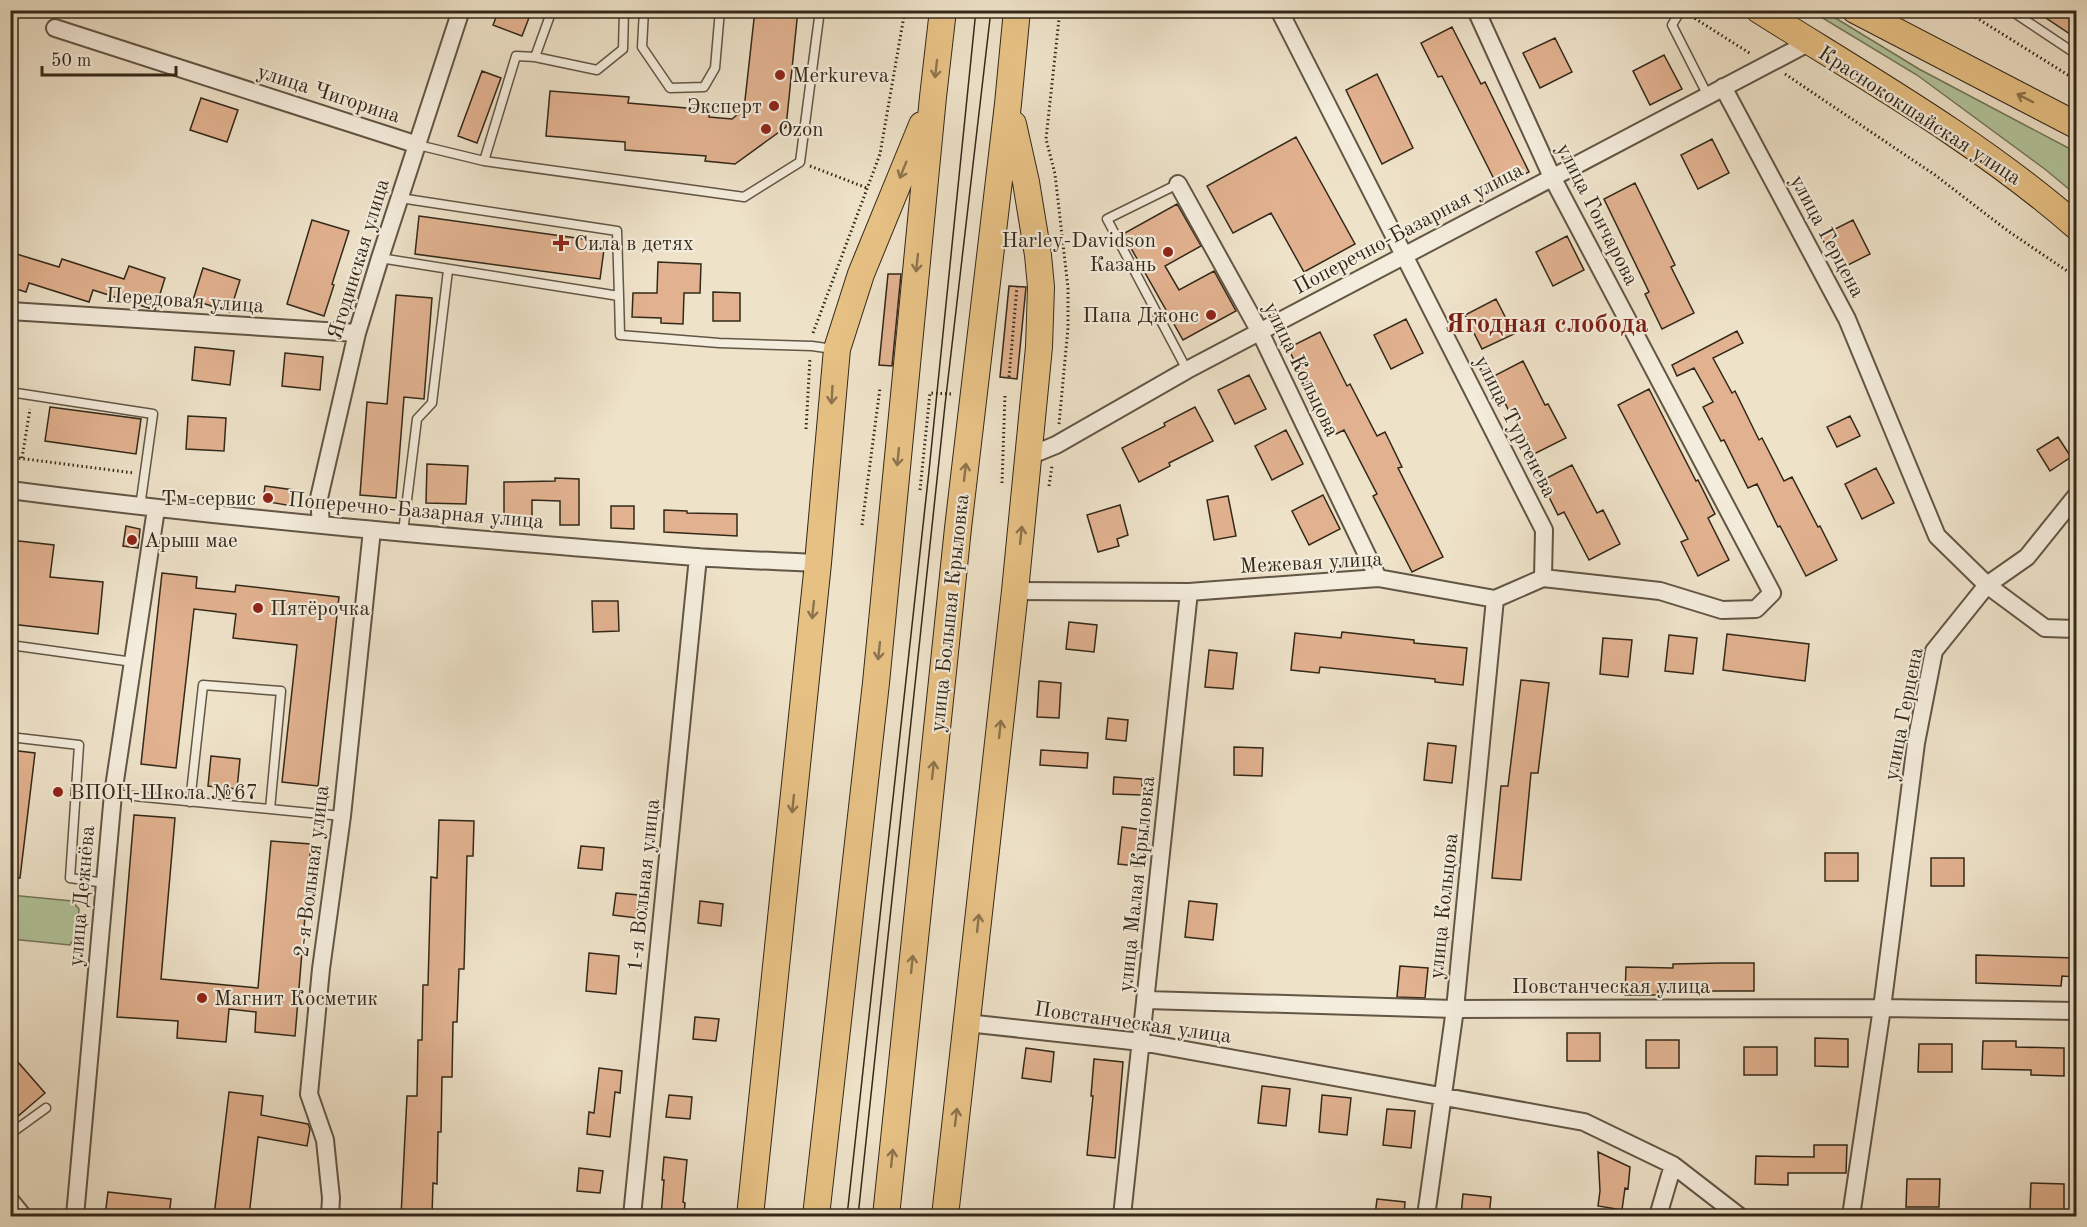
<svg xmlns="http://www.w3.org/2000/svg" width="2087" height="1227" viewBox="0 0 2087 1227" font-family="'Old Standard TT',serif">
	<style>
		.green { fill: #b2c49b; stroke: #72765a; stroke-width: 1.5 }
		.building { fill: #e2b290; stroke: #332819; stroke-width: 1.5 }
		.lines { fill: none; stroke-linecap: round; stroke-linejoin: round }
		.service-casing { stroke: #625645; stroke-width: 11 }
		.minor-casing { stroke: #625645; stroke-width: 20 }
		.primary-casing { stroke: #332819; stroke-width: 28 }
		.path { stroke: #332819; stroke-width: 3; stroke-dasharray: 1.5 3; stroke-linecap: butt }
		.service { stroke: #f4ecdc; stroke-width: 8 }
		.minor { stroke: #f4ecdc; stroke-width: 16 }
		.primary { stroke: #e7c184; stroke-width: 26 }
		.tram { stroke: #332819; stroke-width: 1.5 }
		.oneway { stroke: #8d744e }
		.poi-dot { fill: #8f2418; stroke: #f4ecdc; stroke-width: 2 }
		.labels { text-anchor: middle; stroke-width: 4.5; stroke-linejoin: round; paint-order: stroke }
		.poi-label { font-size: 21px; fill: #332819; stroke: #f4ecdc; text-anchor: start }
		.street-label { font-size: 21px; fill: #332819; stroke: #f4ecdc }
		.district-label { font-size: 27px; font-weight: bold; fill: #7a1f14; stroke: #f4ecdc }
	</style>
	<rect width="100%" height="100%" fill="#eee2c9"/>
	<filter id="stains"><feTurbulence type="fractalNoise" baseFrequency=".00333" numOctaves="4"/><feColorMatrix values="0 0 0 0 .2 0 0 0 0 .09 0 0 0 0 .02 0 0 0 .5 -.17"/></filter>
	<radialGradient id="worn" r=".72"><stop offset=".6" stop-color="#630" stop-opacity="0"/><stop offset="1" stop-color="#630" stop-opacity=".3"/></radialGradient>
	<!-- green -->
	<path class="green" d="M1811,11H1824L1919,69L2076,152V195L2046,170L1917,75Z
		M10,895L72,901L79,909L77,935L70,945L11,939Z"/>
	<!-- building -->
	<path class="building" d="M499,10H532L522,36L493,25Z
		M755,10H798L786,127L735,164L705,161L706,156L625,150V142L546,136L550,91L629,97L628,103L710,110L709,117L732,119L744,109Z
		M2034,10H2076V38Z
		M1452,27L1481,84L1485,82L1529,172L1498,187L1442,76L1438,77L1421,43Z
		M1555,38L1572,72L1540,88L1523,53Z
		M1664,55L1682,89L1650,105L1633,71Z
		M482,71L501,78L477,143L458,136Z
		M1377,74L1413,148L1382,164L1346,90Z
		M201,98L238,110L227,142L190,130Z
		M1296,137L1355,244L1304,272L1271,213L1233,233L1207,186Z
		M1712,139L1729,173L1698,189L1681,155Z
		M1635,183L1675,265L1671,267L1694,313L1662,329L1645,294L1649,292L1604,199Z
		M1177,204L1201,246L1165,266L1179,290L1214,271L1236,311L1183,340L1123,234Z
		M419,216L605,242L600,279L415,254Z
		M312,220L349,231L332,284L334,285L324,316L287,304Z
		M1853,220L1870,254L1838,270L1821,236Z
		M1567,236L1584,270L1553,286L1536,252Z
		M10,252L59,267L62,259L124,279L129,266L165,278L155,310L93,290L89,302L29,283L26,292L10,287Z
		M658,262L701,264L700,293H684L683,324L661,323V318L632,317L633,293H657Z
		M203,268L240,280L230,312L193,300Z
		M888,274H901L892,366L879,365Z
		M1009,286L1026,287L1017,379L1000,377Z
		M713,292L740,293V321H713Z
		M396,295L432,298L424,399L404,397L396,498L360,495L367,402L387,404Z
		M1496,299L1514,334L1482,349L1465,315Z
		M1406,319L1423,353L1391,369L1374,335Z
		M1737,331L1743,343L1713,358L1732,393L1735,391L1759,440L1762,438L1784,481L1792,477L1818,527L1820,526L1837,560L1806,576L1780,526L1778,527L1757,484L1748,488L1724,440L1721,441L1703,407L1713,402L1694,368L1677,376L1672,365Z
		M1320,332L1347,386L1350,384L1377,436L1385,432L1402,467L1398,468L1443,557L1412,572L1373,496L1377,494L1344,430L1336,434L1309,381L1305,382L1288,348Z
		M195,347L234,351L230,385L192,380Z
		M285,353L323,357L320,390L282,386Z
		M1523,361L1545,405L1548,404L1566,438L1534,454L1512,410L1509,411L1492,377Z
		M1249,375L1266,409L1235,424L1218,390Z
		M1649,389L1696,481L1698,480L1715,514L1708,518L1729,560L1698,576L1681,542L1688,539L1618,405Z
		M50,407L141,419L136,454L45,441Z
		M1195,407L1213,441L1169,463L1170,466L1139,482L1122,448L1165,426L1164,423Z
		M188,416L226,418L224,451L186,449Z
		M1850,416L1860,436L1837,447L1827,427Z
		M1286,430L1303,464L1272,480L1255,446Z
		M2058,437L2071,457L2050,471L2037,450Z
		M427,464L468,466L466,504L426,503Z
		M1572,465L1597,513L1603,510L1620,544L1589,560L1564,512L1558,515L1541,481Z
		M1876,468L1894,503L1862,519L1845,484Z
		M555,478L579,479V525H560V501L532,500V521H504V482L555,481Z
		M265,486L294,490L292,506L263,501Z
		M1323,495L1340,529L1309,545L1292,511Z
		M1228,496L1236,536L1214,540L1207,500Z
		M1120,505L1128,535L1117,539L1119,546L1098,552L1087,515Z
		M611,506H634V529L611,528Z
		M664,510L687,511V513L737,514V536L664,532Z
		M126,526L140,529L138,548L123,546Z
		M10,540L54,545L50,577L103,582L98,634L11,624L13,598H10Z
		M162,573L197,577L196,588L235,592L236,585L339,597L318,786L282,782L297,645L233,638L236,614L194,609L176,768L141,764Z
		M592,601H618L619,631L593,632Z
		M1069,622L1097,625L1094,652L1066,649Z
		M1342,632L1414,640V643L1467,648L1463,685L1435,682V679L1320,667L1319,673L1291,670L1295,633L1341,638Z
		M1727,634L1809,644L1805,681L1723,670Z
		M1669,635L1697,638L1693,674L1665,671Z
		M1603,638L1632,640L1628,677L1600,674Z
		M1209,650L1237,653L1233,689L1205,687Z
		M1521,680L1549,683L1538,773H1531L1521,880L1492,878L1501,786H1508Z
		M1039,681L1061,683L1059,718L1037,717Z
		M1108,718L1128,720L1126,741L1106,739Z
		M1428,743L1456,746L1452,783L1424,780Z
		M1234,747L1263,748L1262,776L1234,775Z
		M10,750L35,753L20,878H10Z
		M1041,750L1088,753L1087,768L1040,765Z
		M211,756L240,759L237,789L208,786Z
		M1114,777L1142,779V795L1113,794Z
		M134,815L175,818L161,979L258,988L271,841L311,844L295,1036L255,1032L256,1012L229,1009L226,1042L177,1038L178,1021L117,1017Z
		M439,820L474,821L473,856H467L464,969H459L457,1022H453L452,1077H442L441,1132H438L437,1184L433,1183L432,1216H401L407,1096H417L418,1040H422L423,985H428L431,877L437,878Z
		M1122,827L1150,831L1146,867L1118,864Z
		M581,846L604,848L602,870L578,868Z
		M1825,853H1858V881H1825Z
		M1931,858H1964V886H1931Z
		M616,893L639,895L637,918L613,915Z
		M700,901L723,904L721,926L698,923Z
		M1189,901L1217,904L1213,940L1185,937Z
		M589,953L619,956L616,994L586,991Z
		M1976,955L2076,958V977L2062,976L2061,986L1976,983Z
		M1721,963H1754V991H1658V995H1625L1626,967L1673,968V964Z
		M1400,966L1428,968L1425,998L1397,997Z
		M695,1017L719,1019L716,1041L693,1039Z
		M1567,1033H1600V1061H1567Z
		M1815,1038L1848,1039V1067L1815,1066Z
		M1646,1040H1679V1068H1646Z
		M1983,1041H2016V1047L2064,1048V1076L2031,1075V1070L1982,1069Z
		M1919,1044H1952V1072H1918Z
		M1744,1047H1777V1075H1744Z
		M1026,1048L1054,1052L1051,1082L1022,1078Z
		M10,1053L45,1093L10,1123Z
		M1094,1059L1123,1062L1115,1158L1087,1155L1093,1096H1091Z
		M599,1068L622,1071L620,1093L615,1092L610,1137L587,1134L589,1112L594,1113Z
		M1262,1086L1290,1089L1286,1126L1258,1123Z
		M229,1092L263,1096L261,1115L308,1124L310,1129L307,1146L258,1137L249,1216H214Z
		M669,1095L692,1097L690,1119L666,1117Z
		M1322,1095L1351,1098L1347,1135L1319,1132Z
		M1387,1109L1415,1111L1411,1148L1383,1145Z
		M1814,1145H1847L1846,1173H1788V1185L1755,1184L1756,1156L1814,1157Z
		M1598,1152L1630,1167L1628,1189L1625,1188L1622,1210L1598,1206L1600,1191Z
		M664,1157L687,1160L683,1202L685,1203L684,1216H661L664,1180H662Z
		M579,1168L603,1171L600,1193L577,1191Z
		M1907,1179H1940L1939,1207H1906Z
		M2031,1183L2064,1184V1212L2030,1211Z
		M108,1192L171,1199L169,1216H105Z
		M1463,1194L1491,1197L1489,1216H1461Z
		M1377,1199L1405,1202L1404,1216H1375Z"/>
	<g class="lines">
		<!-- service casing -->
		<g class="service-casing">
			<path id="service" d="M644,10L642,47L670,88L704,87L715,68L720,10
				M1681,10L1672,25L1708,96
				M2010,10L2076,54
				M535,57L552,10
				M418,145L484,161L744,197L800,162L820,10
				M484,161L516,56L535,57L597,70L623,49L624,10
				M1178,184L1107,219L1187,370
				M400,198L617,231L619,296
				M380,258L619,296L620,335L719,343L812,346L833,349
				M10,392L153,414L140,507
				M403,532L417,419L432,403L448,270
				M10,645L133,662
				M10,737L79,745L70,878L105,883
				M113,794L342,816
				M190,802L203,685L281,691L270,809
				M10,1134L46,1108"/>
		</g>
		<!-- minor casing -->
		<g class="minor-casing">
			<path id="minor" d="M1279,10L1544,530L1543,578
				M55,28L418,145
				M1723,87L1847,319L1937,536L1987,585L2045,628L2076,629
				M1178,184L1260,332L1378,578
				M10,311L357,333
				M1029,456L1056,445L1187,370L1810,42
				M10,490C238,520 467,539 696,557C737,560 777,561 818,563
				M321,525L319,498L357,333L380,258L461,10
				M1015,591L1189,592L1378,578L1495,599L1543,578L1660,591L1722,610L1756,609L1772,593L1552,177L1476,10
				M1147,1000L1455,1009L1882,1008L2076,1011
				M967,1023L1141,1042L1584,1122L1673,1165L1739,1216
				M10,1200L23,1216
				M75,1216L113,794L156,509
				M330,1216L331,1198L325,1140L309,1094L321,969L342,816L372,530
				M632,1216L698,557
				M1122,1216L1189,592
				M1426,1216L1455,1009L1495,599
				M1658,1216L1673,1165
				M1851,1216L1882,1008L1916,743L1934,651L1987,585L2027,557L2076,496"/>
		</g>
		<!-- primary casing -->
		<g class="primary-casing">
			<path id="primary" d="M1759,10C1867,78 1980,142 2076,226
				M1855,10L2076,125
				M750,1216L818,563L837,349L861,274L922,125
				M816,1216L876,683L933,97L943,10
				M886,1216L958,528L1008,104L1017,10
				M945,1216L1015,591L1039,347L1041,287L1038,255L1026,182L1013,124"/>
		</g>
		<!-- path -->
		<path class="path" d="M1964,10L2076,80
			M1691,16L1751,54
			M1785,74L1935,175L2008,231L2076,277
			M810,166L867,188
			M813,333L880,154L905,10
			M1009,377L1017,287
			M1059,424L1068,328V288L1055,174L1046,139L1060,10
			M806,429L810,358
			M10,457L134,473
			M22,458L30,409
			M1002,483L1005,395
			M1049,486L1052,466
			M920,490L930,393L953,394
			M862,525L880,388"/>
		<!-- service -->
		<use href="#service" class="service"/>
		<!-- minor -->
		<use href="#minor" class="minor"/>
		<!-- primary -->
		<use href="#primary" class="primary"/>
		<!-- tram -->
		<path class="tram" d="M847,1216L929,471L976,10
			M858,1216L945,405L991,10"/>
	</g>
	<!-- one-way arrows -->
	<defs><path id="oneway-shaft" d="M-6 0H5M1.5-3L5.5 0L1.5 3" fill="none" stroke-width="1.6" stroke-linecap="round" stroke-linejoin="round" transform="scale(1.5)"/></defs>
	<g class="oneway">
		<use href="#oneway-shaft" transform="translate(936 69) rotate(97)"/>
		<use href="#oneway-shaft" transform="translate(2025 98) rotate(-153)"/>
		<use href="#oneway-shaft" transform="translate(903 170) rotate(112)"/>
		<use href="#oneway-shaft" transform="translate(917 263) rotate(96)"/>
		<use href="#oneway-shaft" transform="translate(832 395) rotate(93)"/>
		<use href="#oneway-shaft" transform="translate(898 457) rotate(96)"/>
		<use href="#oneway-shaft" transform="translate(965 472) rotate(-83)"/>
		<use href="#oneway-shaft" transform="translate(1021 535) rotate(-84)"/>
		<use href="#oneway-shaft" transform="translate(813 610) rotate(96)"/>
		<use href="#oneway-shaft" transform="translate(879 651) rotate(96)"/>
		<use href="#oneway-shaft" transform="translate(1000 729) rotate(-84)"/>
		<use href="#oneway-shaft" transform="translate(933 770) rotate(-84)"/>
		<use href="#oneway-shaft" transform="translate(793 804) rotate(96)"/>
		<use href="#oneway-shaft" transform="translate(978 923) rotate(-84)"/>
		<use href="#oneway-shaft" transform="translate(912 964) rotate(-84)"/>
		<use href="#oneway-shaft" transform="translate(956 1117) rotate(-83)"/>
		<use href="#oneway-shaft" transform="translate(892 1158) rotate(-84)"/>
	</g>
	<!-- markers -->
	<g class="poi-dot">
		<circle cx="780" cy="75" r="6"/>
		<circle cx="774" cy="106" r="6"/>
		<circle cx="766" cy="129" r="6"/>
		<path d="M558 234h6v6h6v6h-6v6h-6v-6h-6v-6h6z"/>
		<circle cx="1168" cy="252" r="6"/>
		<circle cx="1211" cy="315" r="6"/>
		<circle cx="268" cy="498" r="6"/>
		<circle cx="132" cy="540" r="6"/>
		<circle cx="258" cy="608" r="6"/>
		<circle cx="58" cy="792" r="6"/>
		<circle cx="202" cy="998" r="6"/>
	</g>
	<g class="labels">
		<!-- poi labels -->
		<g class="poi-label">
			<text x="792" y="82">Merkureva</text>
			<text x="762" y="113" text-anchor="end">Эксперт</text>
			<text x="778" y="136">Ozon</text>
			<text x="1156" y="247" text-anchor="end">Harley-Davidson<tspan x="1156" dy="24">Казань</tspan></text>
			<text x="574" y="250">Сила в детях</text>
			<text x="1199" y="322" text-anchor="end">Папа Джонс</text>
			<text x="256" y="505" text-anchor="end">Тм-сервис</text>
			<text x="144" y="547">Арыш мае</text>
			<text x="270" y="615">Пятёрочка</text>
			<text x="70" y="799">ВПОЦ-Школа №67</text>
			<text x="214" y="1005">Магнит Косметик</text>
		</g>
		<!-- street labels -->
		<g class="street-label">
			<text transform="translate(329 93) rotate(18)" y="7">улица Чигорина</text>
			<text transform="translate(1920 115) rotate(33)" y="7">Краснококшайская улица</text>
			<text transform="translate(1598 214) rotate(63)" y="7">улица Гончарова</text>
			<text transform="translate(1408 228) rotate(-28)" y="7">Поперечно-Базарная улица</text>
			<text transform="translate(1828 236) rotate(62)" y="7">улица Герцена</text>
			<text transform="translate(358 259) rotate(-73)" y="7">Ягодинская улица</text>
			<text transform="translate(185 300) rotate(4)" y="7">Передовая улица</text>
			<text transform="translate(1302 369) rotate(64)" y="7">улица Кольцова</text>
			<text transform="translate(1516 426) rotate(63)" y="7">улица Тургенева</text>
			<text transform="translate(416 510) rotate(5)" y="7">Поперечно-Базарная улица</text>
			<text transform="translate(1311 562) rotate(-3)" y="7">Межевая улица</text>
			<text transform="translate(949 613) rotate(-84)" y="7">улица Большая Крыловка</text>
			<text transform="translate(1903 714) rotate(-79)" y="7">улица Герцена</text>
			<text transform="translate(311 871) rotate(-83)" y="7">2-я Вольная улица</text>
			<text transform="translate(1136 884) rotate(-84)" y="7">улица Малая Крыловка</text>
			<text transform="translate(643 885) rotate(-84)" y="7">1-я Вольная улица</text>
			<text transform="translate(81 896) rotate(-85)" y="7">улица Дежнёва</text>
			<text transform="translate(1443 906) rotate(-84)" y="7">улица Кольцова</text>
			<text x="1611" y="993">Повстанческая улица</text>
			<text transform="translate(1133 1022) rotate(8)" y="7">Повстанческая улица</text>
		</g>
		<!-- district labels -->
		<g class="district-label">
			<text x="1547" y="332">Ягодная слобода</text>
		</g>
	</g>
	<!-- margin -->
	<rect width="2087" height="1227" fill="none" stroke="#eee2c9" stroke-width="36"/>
	<rect x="12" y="12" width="2063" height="1203" fill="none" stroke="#332819" stroke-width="3"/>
	<rect x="18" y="18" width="2051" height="1191" fill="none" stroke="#332819" stroke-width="1.5"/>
	<!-- scale -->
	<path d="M42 66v9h134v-9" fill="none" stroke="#332819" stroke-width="3"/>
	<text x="51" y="66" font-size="18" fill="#332819" stroke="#f4ecdc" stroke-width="4.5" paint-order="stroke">50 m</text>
	<rect width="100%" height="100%" filter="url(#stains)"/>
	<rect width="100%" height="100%" fill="url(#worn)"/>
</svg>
